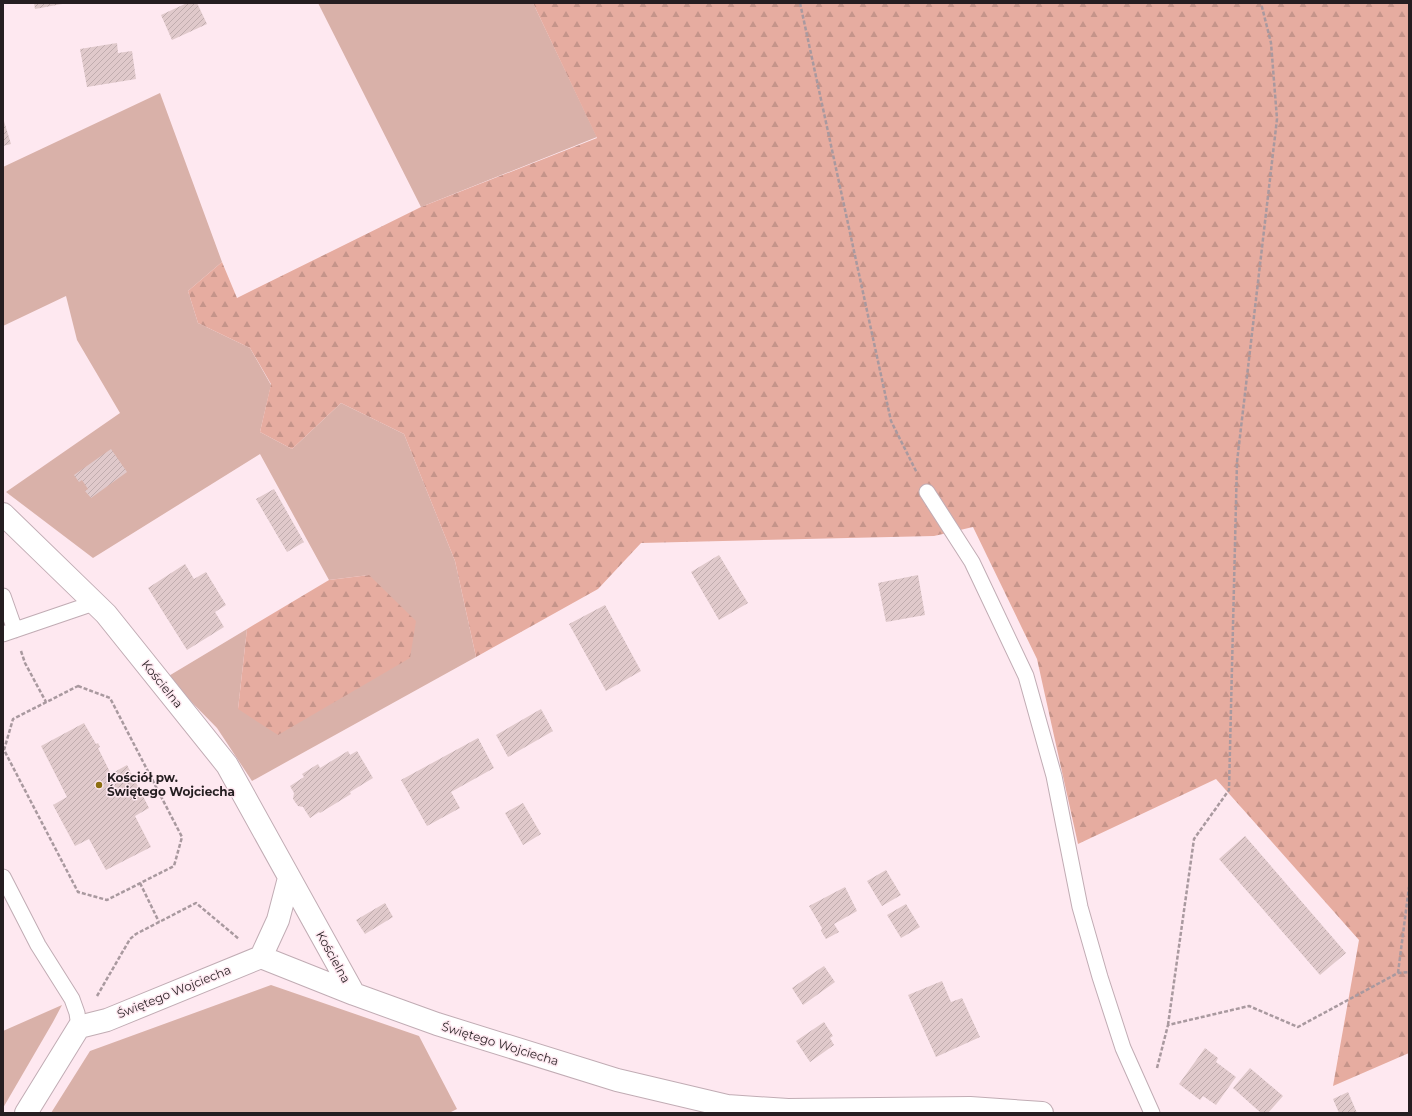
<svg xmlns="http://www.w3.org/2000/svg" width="1412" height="1116" viewBox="0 0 1412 1116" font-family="Montserrat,sans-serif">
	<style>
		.grass { fill: #d9b1a9 }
		.forest { fill: url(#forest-firs) }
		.building { fill: url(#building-hatch) }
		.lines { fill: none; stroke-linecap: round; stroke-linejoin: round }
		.lane-casing { stroke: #c1acb4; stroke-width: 17 }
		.street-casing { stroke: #c1acb4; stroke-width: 24 }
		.path { stroke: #a9999f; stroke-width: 2.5; stroke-dasharray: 4 2; stroke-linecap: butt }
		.lane { stroke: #fff; stroke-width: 15 }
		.street { stroke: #fff; stroke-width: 22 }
		.poi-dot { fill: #8c6e10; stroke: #fee8f0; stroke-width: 1.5 }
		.labels { text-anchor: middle; stroke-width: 3; stroke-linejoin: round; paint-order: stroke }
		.street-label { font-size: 12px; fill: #251e21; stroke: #fee8f0 }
		.poi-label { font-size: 12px; font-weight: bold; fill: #251e21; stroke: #fee8f0; text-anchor: start }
	</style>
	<defs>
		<pattern id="forest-firs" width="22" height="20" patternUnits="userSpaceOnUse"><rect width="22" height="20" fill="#e6aca0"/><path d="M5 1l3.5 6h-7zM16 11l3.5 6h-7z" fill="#c5948a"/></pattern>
		<pattern id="building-hatch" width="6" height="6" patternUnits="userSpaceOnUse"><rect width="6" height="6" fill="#e0c9cb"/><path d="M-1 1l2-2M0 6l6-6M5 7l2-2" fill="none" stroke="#c0acae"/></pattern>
	</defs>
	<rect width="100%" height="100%" fill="#fee8f0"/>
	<!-- grass -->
	<path class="grass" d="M318,3H533L597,137L421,207Z
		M160,93L222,262L188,291L198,323L250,348L271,385L260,432L292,449L341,403L404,434L455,561L476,657L252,781L217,728L167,677L247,629L238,709L369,575L329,580L260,454L93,558L6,492L120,413L77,340L66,296L3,326V167Z
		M271,985L419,1036L457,1109L449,1113H51L90,1051Z
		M62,1005L53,1022L3,1108V1031Z"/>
	<!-- forest -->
	<path class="forest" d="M533,3H1409V1053L1333,1086L1359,940L1216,779L1078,844L1037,659L973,527L934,536L641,543L598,589L476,657L455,561L404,434L341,403L292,449L260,432L271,384L250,348L198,323L188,291L222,262L237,298L421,207L597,138Z
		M369,575L416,621L410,658L278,735L238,709L247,629L329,580Z"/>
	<!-- building -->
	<path class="building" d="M34,3H62V4L35,9Z
		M187,3H197L207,24L172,40L161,15Z
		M117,43L118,53L132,51L136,79L87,87L80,49Z
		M3,118L11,144L3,146Z
		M111,449L127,472L91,498L85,491L88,489L82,480L79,482L74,475Z
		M274,489L304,542L287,552L256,499Z
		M719,555L748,603L719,620L691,572Z
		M185,564L194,579L206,572L226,605L215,612L224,627L187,650L148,588Z
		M918,575L925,615L886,622L878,583Z
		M605,605L641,671L606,691L569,624Z
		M541,709L553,731L508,757L496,735Z
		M84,723L96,744L98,743L100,747L98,748L111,774L127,765L149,808L135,816L151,847L106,870L89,839L75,846L53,805L67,797L41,746Z
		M478,738L494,768L451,792L460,808L427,826L401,780Z
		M348,751L350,755L357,751L373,778L350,792L351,794L320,813L319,812L310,818L303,807L298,806L293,799L294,793L290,786L304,777L302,774L318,764L320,768Z
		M523,803L541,834L523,845L505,813Z
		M1245,836L1346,953L1320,975L1219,859Z
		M886,870L901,895L882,906L867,881Z
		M845,887L857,911L834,924L839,932L826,939L821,931L822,928L809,906Z
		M385,903L393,917L365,934L356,920Z
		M906,904L920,927L901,938L887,915Z
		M824,966L835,982L803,1005L792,988Z
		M942,981L951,1002L962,998L980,1037L936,1057L908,995Z
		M824,1022L833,1036L830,1038L834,1045L810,1062L796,1041Z
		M1205,1048L1218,1058L1216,1062L1236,1077L1216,1105L1203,1096L1200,1100L1179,1084Z
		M1250,1068L1283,1096L1268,1113H1261L1233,1088Z
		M1348,1092L1357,1113H1339L1333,1099Z"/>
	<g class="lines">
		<!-- lane casing -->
		<g class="lane-casing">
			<path id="lane" d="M927,492L972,562L1026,676L1054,776L1080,907L1100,977L1123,1048L1152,1113
				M3,596L15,630
				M3,634L94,603
				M3,877L38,945L72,999L77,1013L79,1027"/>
		</g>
		<!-- street casing -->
		<g class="street-casing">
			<path id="street" d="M3,514L106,614L227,765L354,994
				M261,957L278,920L289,878
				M26,1113L79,1027L107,1020L261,957L354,994L437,1024L617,1080L727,1106L788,1110L970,1108L1042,1113"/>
		</g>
		<!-- path -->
		<path class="path" d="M800,3L891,421L917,473
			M21,651L25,663L46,702
			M78,686L110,698L182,837L174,866L107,900L78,892L4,750L13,719Z
			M140,883L159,922
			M1398,973L1409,887
			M97,996L130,939L136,934L196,903L239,939
			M1168,1025L1194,839L1229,790L1237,462L1277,119L1271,43L1261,3
			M1157,1068L1168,1025L1249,1006L1298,1027L1398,973L1409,972"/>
		<!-- lane -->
		<use href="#lane" class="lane"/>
		<!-- street -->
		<use href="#street" class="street"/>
	</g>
	<!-- markers -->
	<circle class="poi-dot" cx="99" cy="785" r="4"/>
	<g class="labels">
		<!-- street labels -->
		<g class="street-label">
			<text transform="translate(162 684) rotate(51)" y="4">Kościelna</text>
			<text transform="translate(333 957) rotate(61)" y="4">Kościelna</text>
			<text transform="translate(174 992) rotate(-22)" y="4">Świętego Wojciecha</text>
			<text transform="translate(500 1044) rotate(17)" y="4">Świętego Wojciecha</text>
		</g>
		<!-- poi labels -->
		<g class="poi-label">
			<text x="107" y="782">Kościół pw.<tspan x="107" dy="14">Świętego Wojciecha</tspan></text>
		</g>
	</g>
	<!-- border -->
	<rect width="1412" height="1116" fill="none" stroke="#251e21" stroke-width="8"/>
</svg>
